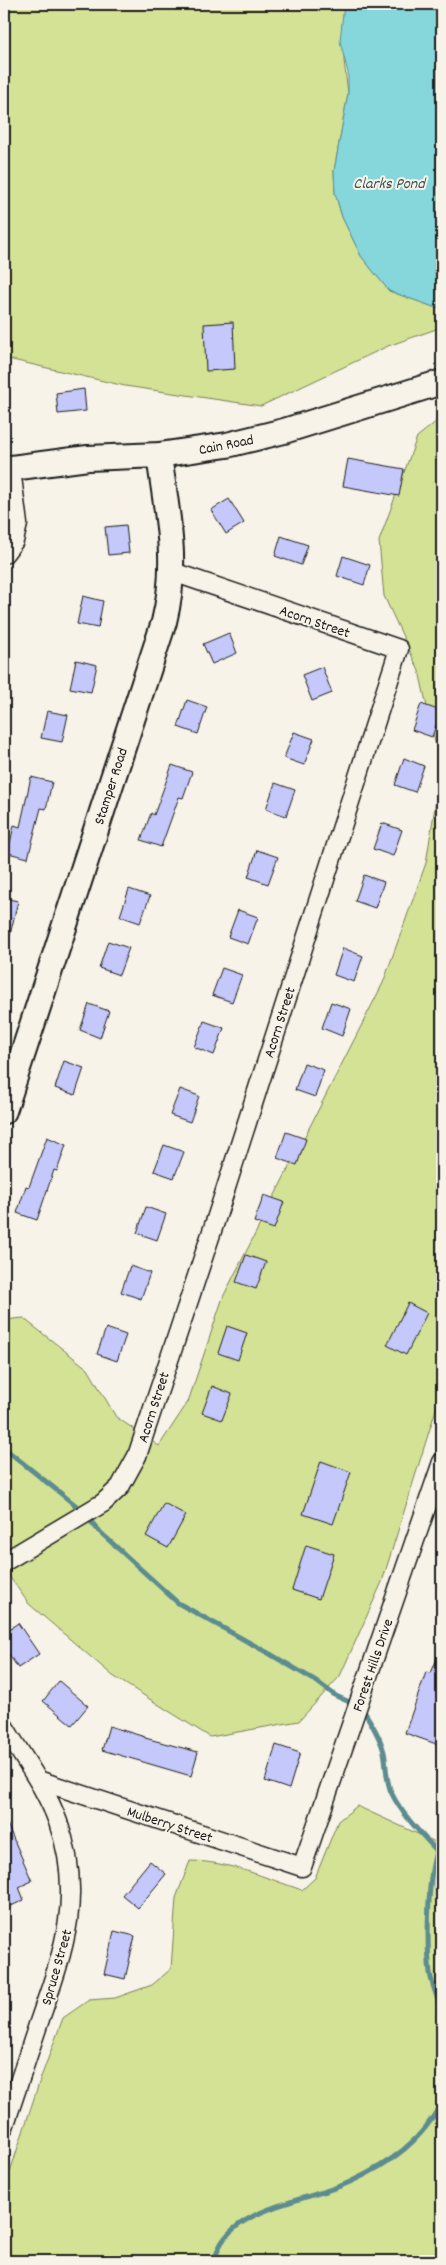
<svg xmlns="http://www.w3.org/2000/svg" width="446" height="2265" viewBox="0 0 446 2265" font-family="Dekko,sans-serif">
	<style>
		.green { fill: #d4e295; stroke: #787f58 }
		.water { fill: #85d7dc; stroke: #5b8c8f }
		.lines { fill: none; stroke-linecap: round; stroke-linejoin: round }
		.stream { stroke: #5b8c8f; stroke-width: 5 }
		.building { fill: #c4c8fa; stroke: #1c1c1c }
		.street-casing { stroke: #1c1c1c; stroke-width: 21 }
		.secondary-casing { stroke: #1c1c1c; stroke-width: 28 }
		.street { stroke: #f7f3e8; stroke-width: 18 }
		.secondary { stroke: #f7f3e8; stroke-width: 24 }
		.labels { text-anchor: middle; stroke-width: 4; stroke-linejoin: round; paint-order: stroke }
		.street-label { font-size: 15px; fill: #1c1c1c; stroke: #f7f3e8 }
		.water-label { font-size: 16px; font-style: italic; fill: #3c5456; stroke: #f7f3e8 }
	</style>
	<rect width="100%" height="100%" fill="#f7f3e8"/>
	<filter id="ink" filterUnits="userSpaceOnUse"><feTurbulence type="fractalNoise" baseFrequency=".02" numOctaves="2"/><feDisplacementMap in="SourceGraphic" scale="10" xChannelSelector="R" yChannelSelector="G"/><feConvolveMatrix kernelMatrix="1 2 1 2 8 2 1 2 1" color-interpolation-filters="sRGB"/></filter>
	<g filter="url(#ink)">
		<!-- green -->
		<path class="green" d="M4,4H345L344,61L348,93L334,171L335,193L342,217L361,256L389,291L442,310V327L388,346L261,406L125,386L4,358Z
			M442,417V1390L382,1582L340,1676L299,1721L210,1737L113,1676L29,1604L4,1569V1320L23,1318L88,1369L116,1417L159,1446L188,1402L223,1297L383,983L426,863L441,769L419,671L384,596L379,541L417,437Z
			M357,1806L442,1845V2261H4V2190L40,2080L63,2018L89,2000L115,1998L152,1985L171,1969L176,1898L190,1861C228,1861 266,1878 302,1890L315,1878L338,1821Z"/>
		<!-- water -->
		<path class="water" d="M344,4H442V310L389,291L361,256L342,217L335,193L334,171L348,93V73L340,41Z"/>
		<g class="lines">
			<!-- stream -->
			<path class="stream" d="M4,1448L79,1508L100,1532L178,1603L270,1654L316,1681L336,1696L354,1704
				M362,1708C370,1721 380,1736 384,1752C387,1766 385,1780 392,1794C401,1813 422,1835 437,1851
				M442,1841C426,1857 427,1948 430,1973C432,1986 439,2000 442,2013
				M215,2261C222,2208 310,2201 350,2182C389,2164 423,2141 442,2101"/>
		</g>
		<!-- building -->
		<path class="building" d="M233,322L235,369L206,371L204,324Z
			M84,389L86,411L58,414L56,393Z
			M348,459L404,469L399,496L343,486Z
			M229,499L244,523L226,534L211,510Z
			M126,525L129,553L108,555L105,527Z
			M281,536L308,545L301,565L275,556Z
			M343,556L370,565L364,585L337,576Z
			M83,596L103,601L98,628L77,624Z
			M229,633L237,653L212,664L203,644Z
			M76,660L97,665L91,692L70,688Z
			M322,667L332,693L312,701L302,675Z
			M187,700L207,707L198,734L178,727Z
			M421,704L441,711L432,737L412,730Z
			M47,711L68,715L62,742L41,738Z
			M294,732L314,739L304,765L284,758Z
			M404,758L424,766L415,792L395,785Z
			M172,765L192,772L183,798L179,797L161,847L141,840L151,813L154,815Z
			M31,777L52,782L46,809L41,808L28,858L8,853L14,825L20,827Z
			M275,783L295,790L286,816L266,809Z
			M382,823L402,830L393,856L373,849Z
			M257,850L278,857L268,884L248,877Z
			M364,875L384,882L375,908L355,901Z
			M129,889L150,896L140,923L120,916Z
			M4,898L18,901L9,939L4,938Z
			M238,910L258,917L248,944L228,937Z
			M108,941L129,948L119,975L99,968Z
			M343,948L363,956L354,982L334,975Z
			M222,968L242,975L232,1002L212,995Z
			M331,1002L351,1009L342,1036L322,1028Z
			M89,1004L109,1011L100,1038L80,1030Z
			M204,1021L224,1028L214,1055L194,1047Z
			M64,1061L84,1068L75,1095L55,1088Z
			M304,1063L324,1070L315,1097L295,1090Z
			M180,1089L199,1096L190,1122L170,1115Z
			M286,1132L306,1139L297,1165L277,1158Z
			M47,1137L66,1145L57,1171L54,1170L37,1220L17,1213L26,1186L29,1187Z
			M164,1145L184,1152L174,1178L154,1171Z
			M264,1195L284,1202L274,1229L254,1222Z
			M146,1207L166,1214L157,1240L137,1233Z
			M246,1255L266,1262L256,1289L236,1282Z
			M130,1266L150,1273L141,1299L121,1292Z
			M408,1303L427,1313L406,1355L387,1345Z
			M227,1326L247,1333L238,1360L218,1353Z
			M106,1328L126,1335L117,1361L97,1354Z
			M212,1386L232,1394L222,1420L202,1413Z
			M321,1461L351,1472L333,1524L303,1514Z
			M164,1503L186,1515L168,1548L146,1536Z
			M306,1545L334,1554L319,1599L292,1590Z
			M18,1623L39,1654L18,1668L4,1647V1633Z
			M442,1647V1746L405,1733L426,1672L431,1673Z
			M59,1681L88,1706L72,1725L43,1701Z
			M109,1726L145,1737V1738L198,1752L191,1776L102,1750Z
			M276,1745L300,1753L289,1789L265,1781Z
			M4,1817L32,1881L19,1887L24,1900L11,1906L4,1889Z
			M150,1861L166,1874L138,1908L122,1895Z
			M114,1931L135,1936L125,1979L104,1974Z"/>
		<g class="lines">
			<!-- street casing -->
			<g class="street-casing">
				<path id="street" d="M4,554L14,541L18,524L11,469
					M4,1562L103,1503L120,1487L137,1456L216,1219L399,649L173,572
					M4,1726C23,1758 46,1788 58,1822C84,1895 64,1950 40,2019C28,2055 16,2091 4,2127
					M38,1780L302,1867L442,1462"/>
			</g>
			<!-- secondary casing -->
			<g class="secondary-casing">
				<path id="secondary" d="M4,469L88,458L159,455L227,445L284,431L442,382
					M4,1111L164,622C179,561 167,516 159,455"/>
			</g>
			<!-- street -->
			<use href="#street" class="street"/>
			<!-- secondary -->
			<use href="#secondary" class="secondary"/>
		</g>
	</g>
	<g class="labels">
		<!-- street labels -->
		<g class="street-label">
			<text transform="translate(226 444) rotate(-11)" y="5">Cain Road</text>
			<text transform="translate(315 621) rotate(19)" y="5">Acorn Street</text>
			<text transform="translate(110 786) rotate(-72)" y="5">Stamper Road</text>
			<text transform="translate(279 1022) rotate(-72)" y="5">Acorn Street</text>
			<text transform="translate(153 1407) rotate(-72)" y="5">Acorn Street</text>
			<text transform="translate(372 1665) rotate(-71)" y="5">Forest Hills Drive</text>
			<text transform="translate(170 1824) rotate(18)" y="5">Mulberry Street</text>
			<text transform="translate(56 1967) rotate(-74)" y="5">Spruce Street</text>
		</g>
		<!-- water labels -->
		<g class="water-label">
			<text x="389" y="188">Clarks Pond</text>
		</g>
	</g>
	<!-- margin -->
	<rect width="446" height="2265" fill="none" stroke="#f7f3e8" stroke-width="20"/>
	<rect x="10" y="10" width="426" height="2245" fill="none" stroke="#1c1c1c" stroke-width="2" filter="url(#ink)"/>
</svg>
